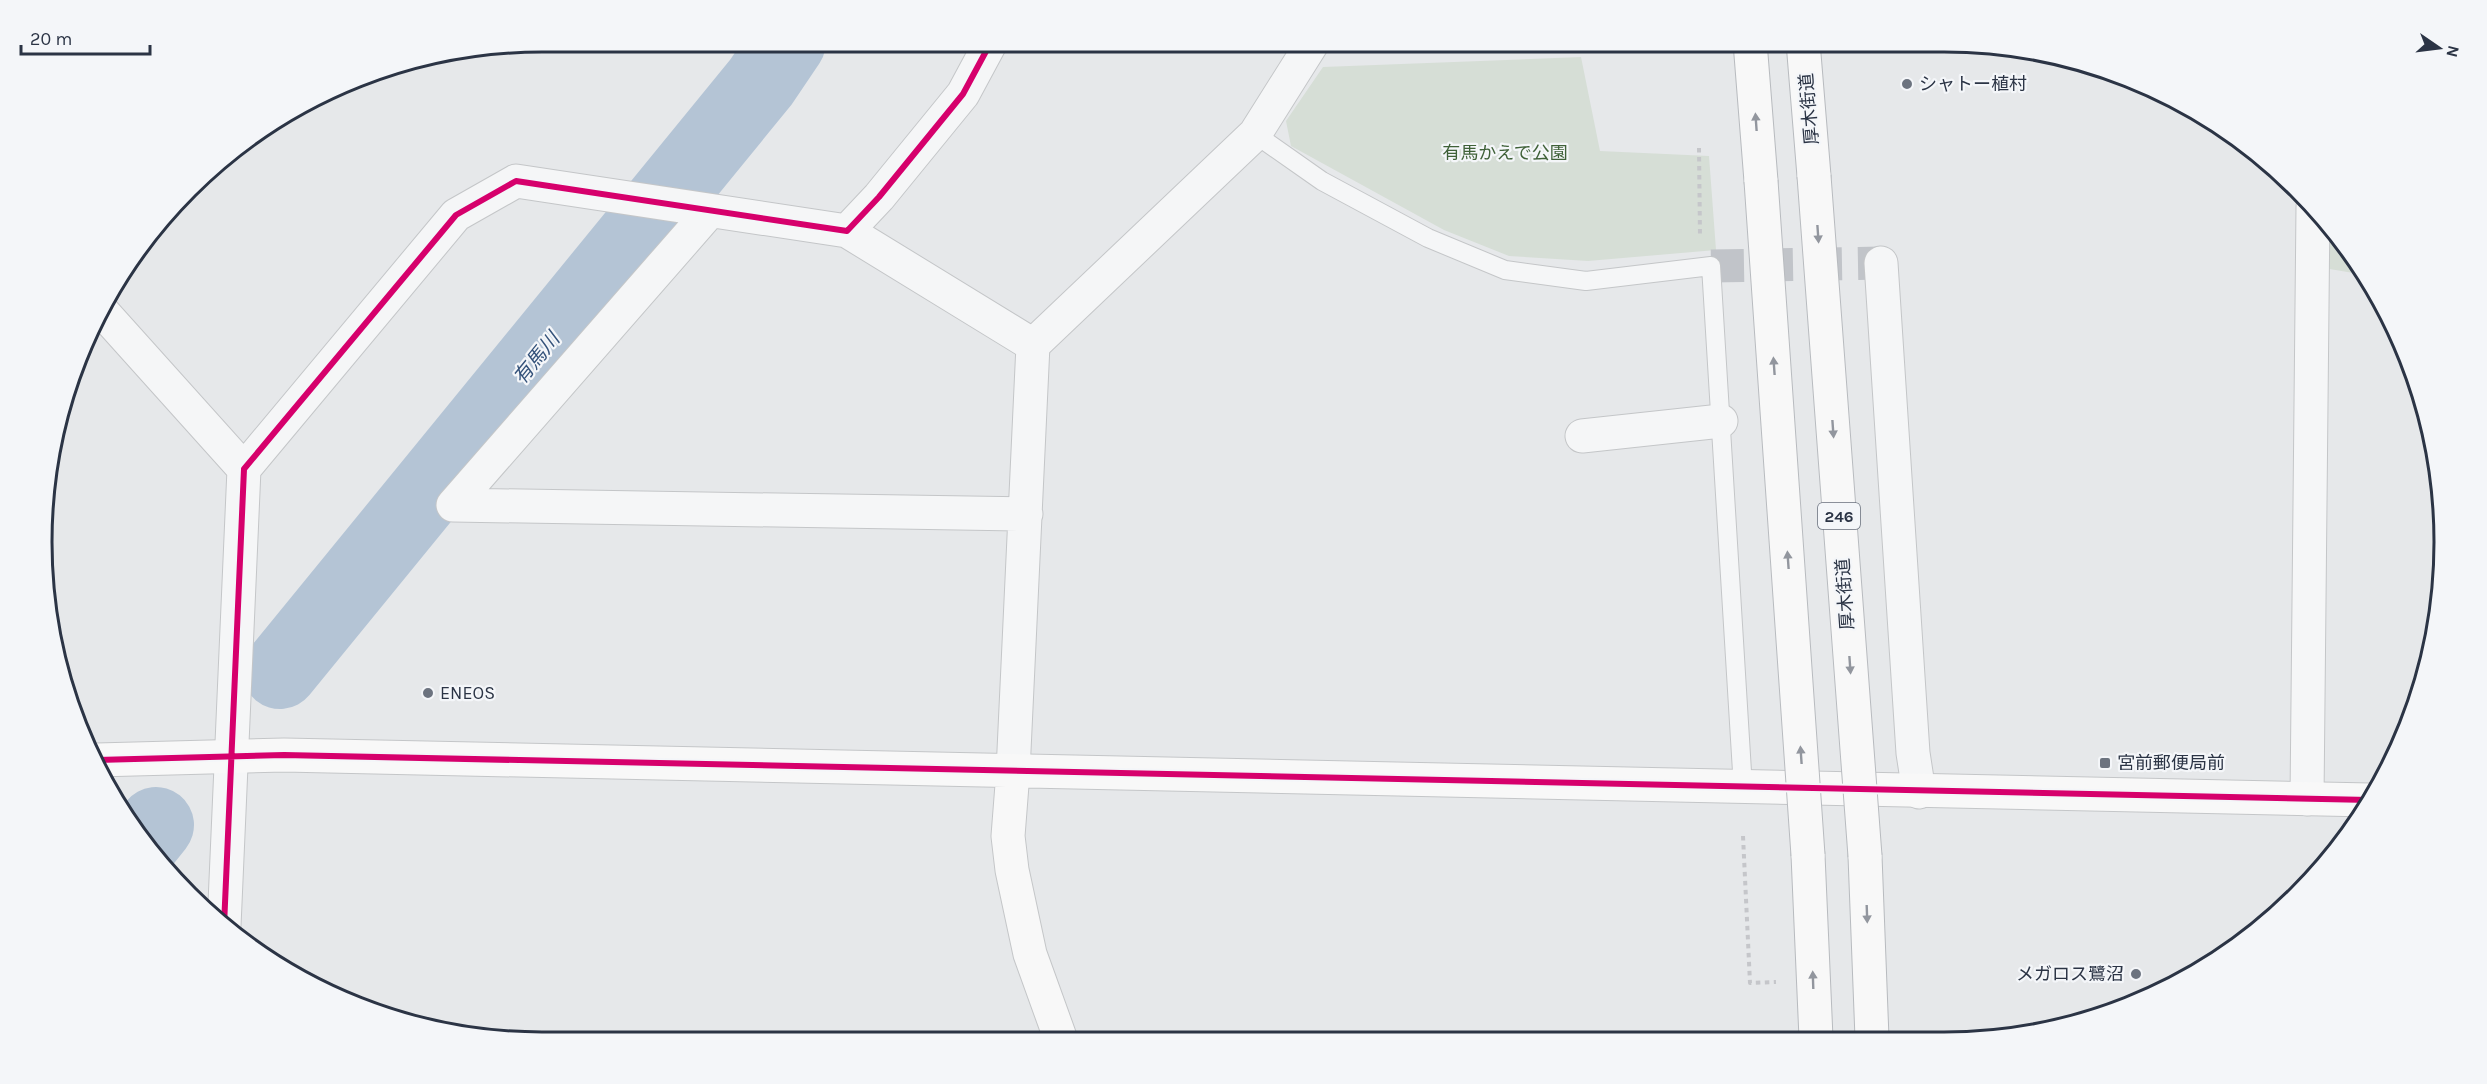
<svg xmlns="http://www.w3.org/2000/svg" width="2487" height="1084" viewBox="0 0 2487 1084" font-family="Karla,'Noto Sans JP',sans-serif">
	<style>
		.green { fill: #d6ded6 }
		.lines { fill: none; stroke-linecap: round; stroke-linejoin: round }
		.river { stroke: #b4c4d5; stroke-width: 76 }
		.street-tunnel { stroke: #c1c4c9; stroke-width: 33; stroke-dasharray: 33 16; stroke-linecap: butt }
		.lane-casing { stroke: #c4c6c8; stroke-width: 20 }
		.street-casing { stroke: #c4c6c8; stroke-width: 35 }
		.secondary-casing { stroke: #c4c6c8; stroke-width: 35 }
		.highway-casing { stroke: #b8bbbf; stroke-width: 35 }
		.path { stroke: #c5c6ca; stroke-width: 4; stroke-dasharray: 4.5 4.5; stroke-linecap: butt }
		.lane { stroke: #f5f6f7; stroke-width: 18 }
		.street { stroke: #f5f6f7; stroke-width: 33 }
		.secondary { stroke: #f8f8f8; stroke-width: 33 }
		.highway { stroke: #f8f8f8; stroke-width: 33 }
		.highway-bridge-casing { stroke: #b8bbbf; stroke-width: 35; stroke-linecap: butt }
		.highway-bridge { stroke: #f8f8f8; stroke-width: 33 }
		.cycleway-casing { stroke: #f4f6f9; stroke-width: 10 }
		.cycleway { stroke: #d6006c; stroke-width: 6 }
		.oneway { fill: #92969e }
		.poi-dot { fill: #6c737f; stroke: #f4f6f9; stroke-width: 2 }
		.labels { text-anchor: middle; stroke-width: 4.5; stroke-linejoin: round; paint-order: stroke }
		.shield { fill: #f4f6f9; stroke: #676e7b; stroke-width: 1.5 }
		.shield-label { font-size: 16px; font-weight: bold; fill: #2b3445 }
		.poi-label { font-size: 18px; fill: #2b3445; stroke: #f4f6f9; text-anchor: start }
		.street-label { font-size: 18px; fill: #2b3445; stroke: #f4f6f9 }
		.park-label { font-size: 18px; fill: #3f6138; stroke: #f4f6f9 }
		.water-label { font-size: 20px; font-style: italic; fill: #34527a; stroke: #f4f6f9 }
		.rim { fill: none; stroke: #2b3445; stroke-width: 3 }
	</style>
	<rect width="100%" height="100%" fill="#e6e8ea"/>
	<!-- green -->
	<path class="green" d="M1581,57L1600,151L1709,156L1716,250L1588,261L1509,256L1444,230L1291,146L1286,121L1323,67Z
		M2313,207L2342,238L2365,275L2312,266Z"/>
	<g class="lines">
		<!-- river -->
		<path class="river" d="M280,671L761,82L788,42
			M144,840L156,825"/>
		<!-- street-tunnel -->
		<path class="street-tunnel" d="M1711,266L1881,263"/>
		<!-- lane casing -->
		<g class="lane-casing">
			<path id="lane" d="M1255,134L1322,181L1428,238L1505,270L1586,281L1711,266L1743,788"/>
		</g>
		<!-- street casing -->
		<g class="street-casing">
			<path id="street" d="M710,211L453,505L1026,514
				M847,231L1033,345L1013,772
				M1881,263L1913,753L1919,792
				M102,311L244,469
				M1033,345L1255,134L1313,42
				M1582,436L1721,421
				M2307,799L2313,207
				M224,926L244,469L456,215L516,181L847,231L879,197L963,94L991,42"/>
		</g>
		<!-- secondary casing -->
		<g class="secondary-casing">
			<path id="secondary" d="M97,760L284,755L2370,800
				M1013,772L1008,836L1012,870L1030,954L1061,1040"/>
		</g>
		<!-- highway casing -->
		<g class="highway-casing">
			<path id="highway" d="M1750,42L1761,181
				M1803,42L1814,176
				M1808,855L1816,1038
				M1865,856L1872,1038"/>
		</g>
		<!-- path -->
		<path class="path" d="M1699,148L1700,237
			M1743,836L1750,983L1776,982"/>
		<!-- lane -->
		<use href="#lane" class="lane"/>
		<!-- street -->
		<use href="#street" class="street"/>
		<!-- secondary -->
		<use href="#secondary" class="secondary"/>
		<!-- highway -->
		<use href="#highway" class="highway"/>
		<!-- highway-bridge casing -->
		<g class="highway-bridge-casing">
			<path id="highway-bridge" d="M1814,176L1865,856
				M1761,181L1808,855"/>
		</g>
		<!-- highway-bridge -->
		<use href="#highway-bridge" class="highway-bridge"/>
		<!-- cycleway casing -->
		<g class="cycleway-casing">
			<path id="cycleway" d="M97,760L284,755L2370,800
				M224,926L244,469L456,215L516,181L847,231L879,197L963,94L991,42"/>
		</g>
		<!-- cycleway -->
		<use href="#cycleway" class="cycleway"/>
	</g>
	<!-- one-way arrows -->
	<defs><path id="oneway-solid" d="M-6-.8H1V-3.2L6.5 0L1 3.2V.8H-6Z" transform="scale(1.5)"/></defs>
	<g class="oneway">
		<use href="#oneway-solid" transform="translate(1756 122) rotate(-94)"/>
		<use href="#oneway-solid" transform="translate(1818 234) rotate(86)"/>
		<use href="#oneway-solid" transform="translate(1774 366) rotate(-94)"/>
		<use href="#oneway-solid" transform="translate(1833 429) rotate(86)"/>
		<use href="#oneway-solid" transform="translate(1788 560) rotate(-94)"/>
		<use href="#oneway-solid" transform="translate(1850 665) rotate(86)"/>
		<use href="#oneway-solid" transform="translate(1801 755) rotate(-94)"/>
		<use href="#oneway-solid" transform="translate(1867 914) rotate(88)"/>
		<use href="#oneway-solid" transform="translate(1813 980) rotate(-92)"/>
	</g>
	<!-- markers -->
	<g class="poi-dot">
		<circle cx="1907" cy="84" r="6"/>
		<circle cx="428" cy="693" r="6"/>
		<rect x="2099" y="757" width="12" height="12" rx="3"/>
		<circle cx="2136" cy="974" r="6"/>
	</g>
	<g class="labels">
		<!-- shield labels -->
		<rect class="shield" x="1818" y="503" width="42" height="26" rx="4.5"/>
		<g class="shield-label">
			<text x="1839" y="522">246</text>
		</g>
		<!-- poi labels -->
		<g class="poi-label">
			<text x="1919" y="90">シャトー植村</text>
			<text x="440" y="699">ENEOS</text>
			<text x="2117" y="769">宮前郵便局前</text>
			<text x="2124" y="980" text-anchor="end">メガロス鷺沼</text>
		</g>
		<!-- street labels -->
		<g class="street-label">
			<text transform="translate(1809 109) rotate(-95)" y="6">厚木街道</text>
			<text transform="translate(1845 594) rotate(-94)" y="6">厚木街道</text>
		</g>
		<!-- park labels -->
		<g class="park-label">
			<text x="1505" y="159">有馬かえで公園</text>
		</g>
		<!-- water labels -->
		<g class="water-label">
			<text transform="translate(536 358) rotate(-51)" y="7">有馬川</text>
		</g>
	</g>
	<!-- crop -->
	<path d="M0 0H2487V1084H0ZM542 52H1944A490 490 0 0 1 2434 542V542A490 490 0 0 1 1944 1032H542A490 490 0 0 1 52 542V542A490 490 0 0 1 542 52Z" fill="#f4f6f9" fill-rule="evenodd"/>
	<path class="rim" d="M542 52H1944A490 490 0 0 1 2434 542V542A490 490 0 0 1 1944 1032H542A490 490 0 0 1 52 542V542A490 490 0 0 1 542 52Z"/>
	<!-- north arrow -->
	<g transform="translate(2439 48) rotate(104)" stroke="#f4f6f9" stroke-width="4.5" paint-order="stroke">
	<path d="M0-4.5L10 22L0 15L-10 22Z" fill="#2b3445"/>
	<text y="-9" font-size="16" font-weight="bold" text-anchor="middle" fill="#2b3445">N</text>
	</g>
	<!-- scale -->
	<path d="M21 45v9h129v-9" fill="none" stroke="#2b3445" stroke-width="3"/>
	<text x="30" y="45" font-size="18" fill="#2b3445" stroke="#f4f6f9" stroke-width="4.5" paint-order="stroke">20 m</text>
</svg>
